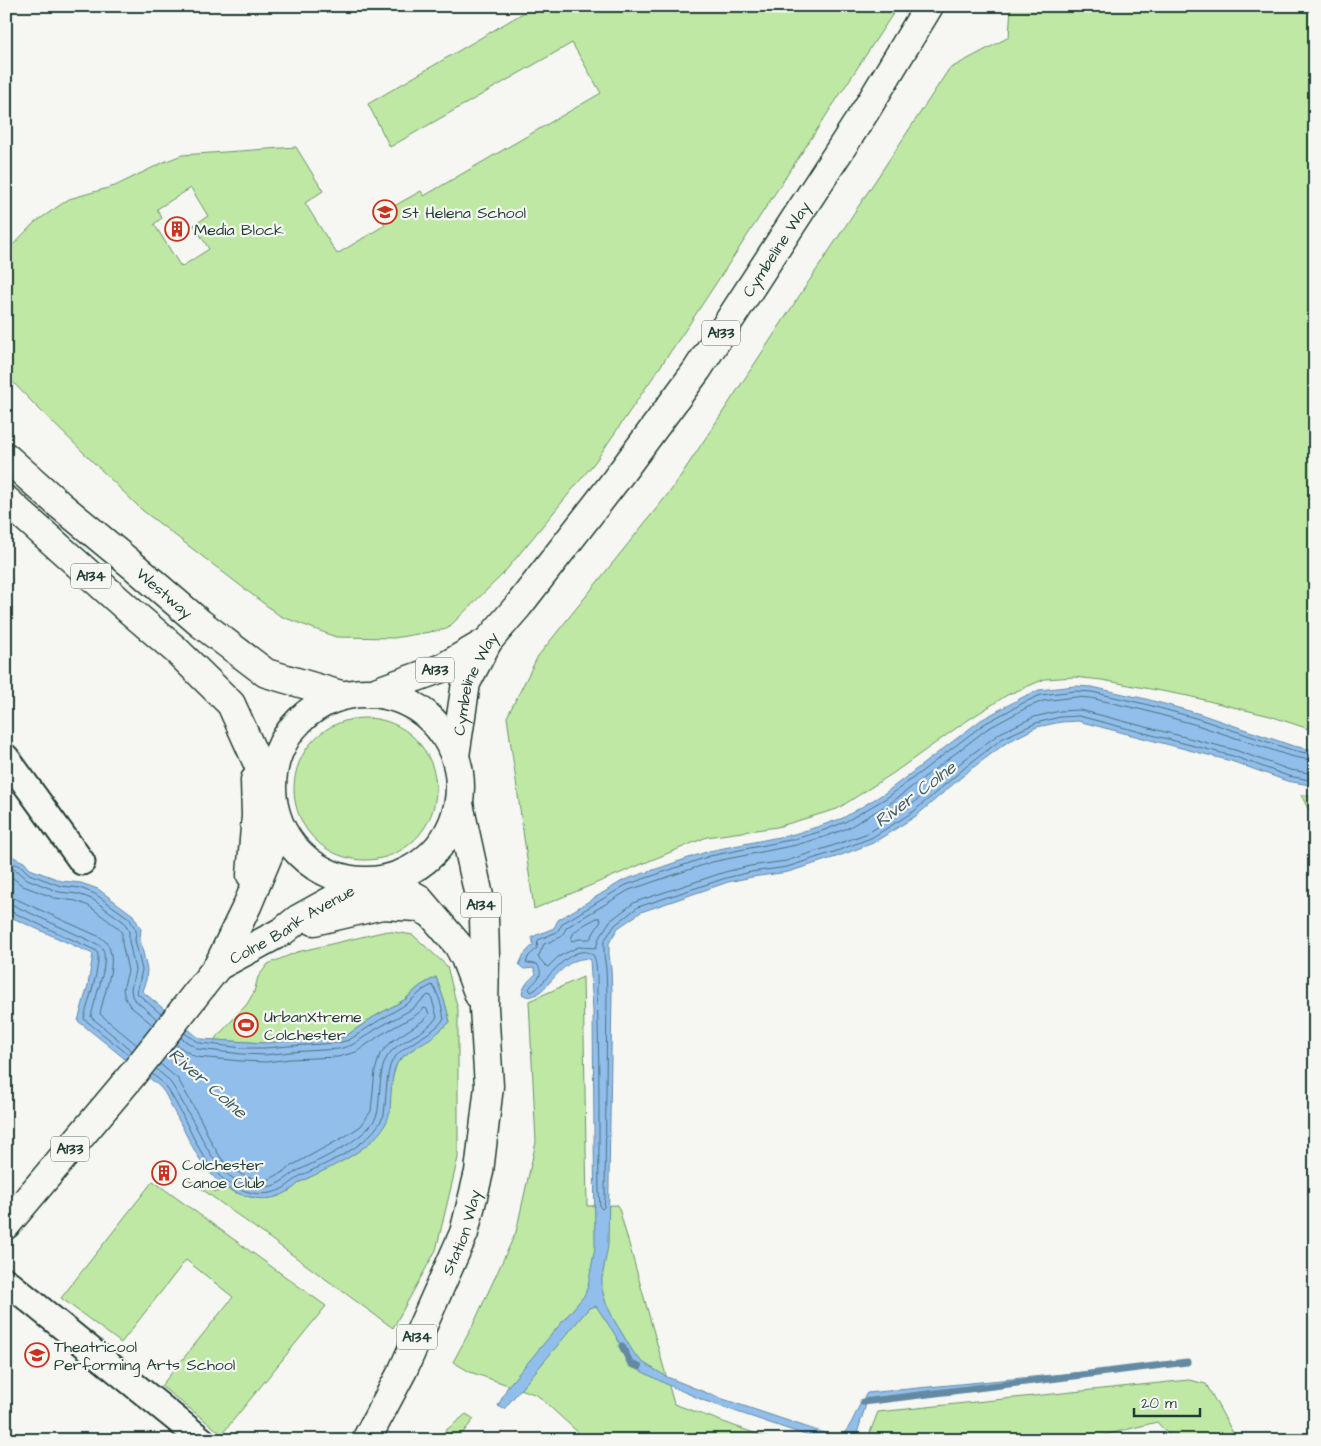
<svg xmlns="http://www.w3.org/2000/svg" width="1321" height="1446" viewBox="0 0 1321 1446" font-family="'Architects Daughter',sans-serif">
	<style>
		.green { fill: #bee8a4; stroke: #6e926c; fill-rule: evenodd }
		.water { fill: #91beeb; stroke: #638aa2 }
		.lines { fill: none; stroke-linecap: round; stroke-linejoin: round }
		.shore { stroke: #4d717d; stroke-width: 1 }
		.stream { stroke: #638aa2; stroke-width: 7 }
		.minor-casing { stroke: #1f3d34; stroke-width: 29 }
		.primary-casing { stroke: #1f3d34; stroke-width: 31 }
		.minor { stroke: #f6f6f2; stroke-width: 25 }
		.primary { stroke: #f6f6f2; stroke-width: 28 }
		.labels { text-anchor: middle; stroke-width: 4.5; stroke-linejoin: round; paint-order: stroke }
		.shield { fill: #f6f6f2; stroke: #60746d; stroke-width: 1 }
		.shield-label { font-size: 15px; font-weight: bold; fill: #1f3d34 }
		.poi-label { font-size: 16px; fill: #1f3d34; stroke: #f6f6f2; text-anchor: start }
		.street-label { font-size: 16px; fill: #1f3d34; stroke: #f6f6f2 }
		.water-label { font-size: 18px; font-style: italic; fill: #3c5d62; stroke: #f6f6f2 }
	</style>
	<rect width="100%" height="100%" fill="#f6f6f2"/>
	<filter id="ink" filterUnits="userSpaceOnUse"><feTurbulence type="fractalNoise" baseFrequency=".02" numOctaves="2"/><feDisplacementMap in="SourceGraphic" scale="10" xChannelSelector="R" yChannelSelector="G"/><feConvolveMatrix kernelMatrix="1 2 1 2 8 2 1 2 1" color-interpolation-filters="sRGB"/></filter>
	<g filter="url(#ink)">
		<!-- green -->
		<path class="green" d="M535,6H898L686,329L595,462L503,574L447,629L394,638L336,637L280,616L142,510L35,405L6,375V252L34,223L69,199L115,186L164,162L182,155L296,147L323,191L305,203L337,254L385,225L378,215L421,191L424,196L601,93L572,43L390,147L368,104ZM191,188L208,216L194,225L209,249L181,267L154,224L162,218L157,209Z
			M1011,6H1315V731L1270,716L1188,696L1102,680L1074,677L1045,679L1007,695L962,724L892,774L837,809L777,827L707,837L534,909L507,717L538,656L672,489L949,69L1009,37Z
			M294 789a71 71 0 1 1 142 0a71 71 0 1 1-142 0Z
			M1301,795L1315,797V822Z
			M387,931L413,935L447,966L458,1010V1158L436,1250L393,1328L188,1179L216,1192L227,1189C254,1201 278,1204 300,1182L336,1164L355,1153L374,1139L397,1063C412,1047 433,1037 450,1022L445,1003L436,977L420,986L404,1000L372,1018L346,1036L337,1039L289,1041L264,1043L214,1040L247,1004L254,992L258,977L268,964L297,952Z
			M583,977L587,1206L618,1205L674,1404L773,1440H584L582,1436L537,1395L470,1372L453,1362L473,1325L516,1232L536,1142L529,1001Z
			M153,1181L326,1306L222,1434L161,1386L233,1297L186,1260L121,1343L61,1298Z
			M1189,1380L1206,1384L1237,1440H1173L1157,1422L1085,1440H867L878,1412Z
			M466,1414L474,1419L457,1440H434Z"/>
		<!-- water -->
		<path class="water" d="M1075,686L1092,687L1146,699L1200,714L1293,746L1315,750V786L1287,781L1231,761L1078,721L1061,722L1037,727L1006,743L971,769L916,816L873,843L836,857L788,872L752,877L728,882L641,912L618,928L609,943V955L611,969L612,992L608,1246L602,1278V1289L606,1303L614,1320L635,1355L644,1363L667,1377L717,1397L839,1438C853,1427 856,1408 867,1393L1187,1362L873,1398L866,1404L855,1440H820L705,1401L666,1384L641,1371L631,1364L614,1333L596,1306L589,1308L504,1409L498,1406L508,1386L584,1296L588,1286L595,1247L593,1011L590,959C558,953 543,1009 522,994C524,985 529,980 536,974L534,968L524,969L519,965L524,954L533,945L532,937L554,928L558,920L624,880L709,851L794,834L820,826L843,818L885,793L981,720L1023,697L1039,690Z
			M6,852L17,859L24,862L30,869L62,881L81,883L98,889L133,915L141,929L140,939L147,970L146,980L142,991L194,1034L201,1039L264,1043L289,1041L337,1039L346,1036L372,1018L406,999L420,986L436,977L445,1003L450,1022C445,1026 440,1031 435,1035C423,1044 408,1050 398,1062C391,1071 391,1098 390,1110C386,1146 328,1168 300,1182C288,1194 273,1201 256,1198C206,1191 194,1146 172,1108C169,1102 166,1093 161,1088C154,1081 145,1075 137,1069C118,1053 98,1037 78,1021L88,985L93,954L6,915Z"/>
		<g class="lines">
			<!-- shore -->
			<path class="shore" d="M1315,755L1292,750L1199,719L1145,704L1092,692L1075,691L1041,695L1025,702L984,724L888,797L845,822L822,831L795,839L710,856L626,885L563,923L557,932L538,940L537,948L528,957L526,963L537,964C546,977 534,980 529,989L531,992L535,990C547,980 572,942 592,954C598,958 597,984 597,991C599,1041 599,1092 599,1143C599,1164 598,1186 600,1207L602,1209L604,1207L605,1197L607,992L606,969L604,955V941L615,925L638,907L726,878L751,872L787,867L834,852L871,838L913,812L968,765L1003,738L1036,723L1060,717L1079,716L1233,756L1288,776L1315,781
				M1315,761L1290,756L1197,725L1143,710L1091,698L1075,697L1043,701L1028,707L987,729L892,802L848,828L824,837L796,845L712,862L629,890L567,927L561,937L544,944L538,957L546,966L548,967L558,957L578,947L596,948L599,938L610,921L635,902L725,872L750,866L786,861L832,846L868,833L909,807L964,760L1000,733L1034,717L1060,711L1080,710L1235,750L1290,770L1315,774
				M6,858L15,864L21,866L29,874L61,886L80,888L95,894L129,918L136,930L135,940L142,970L137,993L161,1014
				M6,866L18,871L27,879L59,892L78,894L92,899L124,922L129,932V941L135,970L131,989L132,996L135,1000L157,1019
				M6,875L13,878L23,886L55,898L76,901L89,906L118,928L122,933V943L128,971L123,989L125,998L130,1006L153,1025
				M6,897L16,899L100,937C124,951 103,993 100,1014L137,1045
				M6,904L13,905L97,944C101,946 103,948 104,953C107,969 94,1000 91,1017L132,1051
				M6,911H10L97,951C102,965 87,1003 84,1019L129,1055
				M597,918H600L601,921L590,939H579L573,941L571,940C572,929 588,923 597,918Z
				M160,1064L178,1079L202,1122L211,1142L221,1158L229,1167L246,1177L261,1180L270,1179L283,1172L291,1166L344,1137L361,1126L371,1111L375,1071L380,1054L392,1041L424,1020L429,1014L427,1009L424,1008L416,1015L382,1034L356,1052L338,1057L290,1059L266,1062L241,1061L196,1057L184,1050L176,1044
				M156,1069C160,1073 166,1077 170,1082C174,1087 177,1093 180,1098C185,1107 190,1116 195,1125C209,1151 218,1177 249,1185C270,1191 279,1184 295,1172C317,1161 375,1137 378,1110C380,1095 379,1070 387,1057C398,1039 426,1035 437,1017L431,996L428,995L412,1009L378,1028L352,1045L339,1049L290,1052L265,1055L242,1054L198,1049L181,1038
				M152,1074C157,1078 163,1082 166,1087C193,1124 201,1183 253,1193C272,1196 284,1190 298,1177C328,1162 369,1148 384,1115C386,1101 386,1072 392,1061C402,1044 432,1036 444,1019C442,1008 439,993 432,985L423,990L408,1003L375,1023L349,1040L338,1043L289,1046L265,1048H243L200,1043L184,1033"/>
			<!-- stream -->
			<path class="stream" d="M622,1346L631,1364L639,1367
				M863,1402L1187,1362"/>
			<!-- minor casing -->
			<g class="minor-casing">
				<path id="minor" d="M6,757L82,862
					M6,1281L202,1440"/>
			</g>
			<!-- primary casing -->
			<g class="primary-casing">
				<g id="primary">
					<path id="s1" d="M6,457L61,506L136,568L200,623L266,673L341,695"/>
					<path d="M6,500L128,609L176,650L231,704L271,793"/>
					<path d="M378,691L442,668L488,641"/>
					<circle cx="366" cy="787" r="94"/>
					<path id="s2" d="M455,756L466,683L488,641L519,605L615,481L697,370L866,110L929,6"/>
					<path d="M251,875L256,816L255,780"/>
					<path d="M386,880L418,898L458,945L465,958L479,995"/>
					<path d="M314,921L382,905L418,907L428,912"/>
					<path id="s3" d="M218,966L283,931L298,919L365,882"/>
					<path d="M6,1225L133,1074L218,966L247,906L280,827"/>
					<path id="s4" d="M366,1440L403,1370L464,1233L479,1172L489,1086L484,1008L485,956L484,919L459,804"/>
				</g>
			</g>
			<!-- minor -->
			<use href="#minor" class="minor"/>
			<!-- primary -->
			<use href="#primary" class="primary"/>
		</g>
	</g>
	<!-- icons -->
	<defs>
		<g id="school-ring" transform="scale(1.25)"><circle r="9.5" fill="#f6f6f2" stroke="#c8321e" stroke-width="1.5"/><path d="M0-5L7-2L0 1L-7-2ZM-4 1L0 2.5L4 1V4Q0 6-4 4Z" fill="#c8321e"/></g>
		<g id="building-ring" transform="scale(1.25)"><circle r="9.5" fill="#f6f6f2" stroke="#c8321e" stroke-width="1.5"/><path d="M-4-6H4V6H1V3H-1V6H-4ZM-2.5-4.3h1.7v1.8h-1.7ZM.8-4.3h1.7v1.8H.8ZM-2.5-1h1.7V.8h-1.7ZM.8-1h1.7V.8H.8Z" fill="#c8321e"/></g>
		<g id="stadium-ring" transform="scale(1.25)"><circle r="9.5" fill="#f6f6f2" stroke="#c8321e" stroke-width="1.5"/><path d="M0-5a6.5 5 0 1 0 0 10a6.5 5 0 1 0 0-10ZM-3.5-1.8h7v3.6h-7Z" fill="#c8321e"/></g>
	</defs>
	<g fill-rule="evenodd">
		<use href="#school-ring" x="385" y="212"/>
		<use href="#building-ring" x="177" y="229"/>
		<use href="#stadium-ring" x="246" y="1025"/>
		<use href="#building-ring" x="164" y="1173"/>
		<use href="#school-ring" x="37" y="1355"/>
	</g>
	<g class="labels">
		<!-- shield labels -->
		<g class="shield">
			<rect x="702" y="320.5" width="38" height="25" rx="4"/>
			<rect x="71" y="563.5" width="40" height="25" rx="4"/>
			<rect x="416" y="657.5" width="38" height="25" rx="4"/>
			<rect x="461" y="892.5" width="40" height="25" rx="4"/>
			<rect x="51" y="1136.5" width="38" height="25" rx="4"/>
			<rect x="397" y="1324.5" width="40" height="25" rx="4"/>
		</g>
		<g class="shield-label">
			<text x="721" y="338">A133</text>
			<text x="91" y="581">A134</text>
			<text x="435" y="675">A133</text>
			<text x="481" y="910">A134</text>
			<text x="70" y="1154">A133</text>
			<text x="417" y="1342">A134</text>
		</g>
		<!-- poi labels -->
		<g class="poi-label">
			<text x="402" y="218">St Helena School</text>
			<text x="194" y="235">Media Block</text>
			<text x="264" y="1022">UrbanXtreme<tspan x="264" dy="18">Colchester</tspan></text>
			<text x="182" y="1170">Colchester<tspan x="182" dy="18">Canoe Club</tspan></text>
			<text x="54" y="1352">Theatricool<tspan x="54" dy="18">Performing Arts School</tspan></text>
		</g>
		<!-- street labels -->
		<g class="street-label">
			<text dy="6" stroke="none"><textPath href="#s2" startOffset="608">Cymbeline Way</textPath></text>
			<text dy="6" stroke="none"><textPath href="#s1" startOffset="209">Westway</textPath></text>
			<text dy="6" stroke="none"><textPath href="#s2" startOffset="76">Cymbeline Way</textPath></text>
			<text dy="6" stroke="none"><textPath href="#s3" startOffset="85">Colne Bank Avenue</textPath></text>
			<text dy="6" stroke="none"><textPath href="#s4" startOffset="229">Station Way</textPath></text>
		</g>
		<!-- water labels -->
		<g class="water-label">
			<text transform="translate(915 794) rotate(-37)" y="6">River Colne</text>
			<text transform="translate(208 1083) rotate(41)" y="6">River Colne</text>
		</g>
	</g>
	<!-- margin -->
	<rect width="1321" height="1446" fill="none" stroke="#f6f6f2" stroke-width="25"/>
	<rect x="12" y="12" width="1296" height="1421" fill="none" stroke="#1f3d34" stroke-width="2" filter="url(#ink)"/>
	<!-- scale -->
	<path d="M1134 1408v8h66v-8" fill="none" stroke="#1f3d34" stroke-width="2.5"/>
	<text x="1141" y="1408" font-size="15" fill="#1f3d34" stroke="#f6f6f2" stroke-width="4" paint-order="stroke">20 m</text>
</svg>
